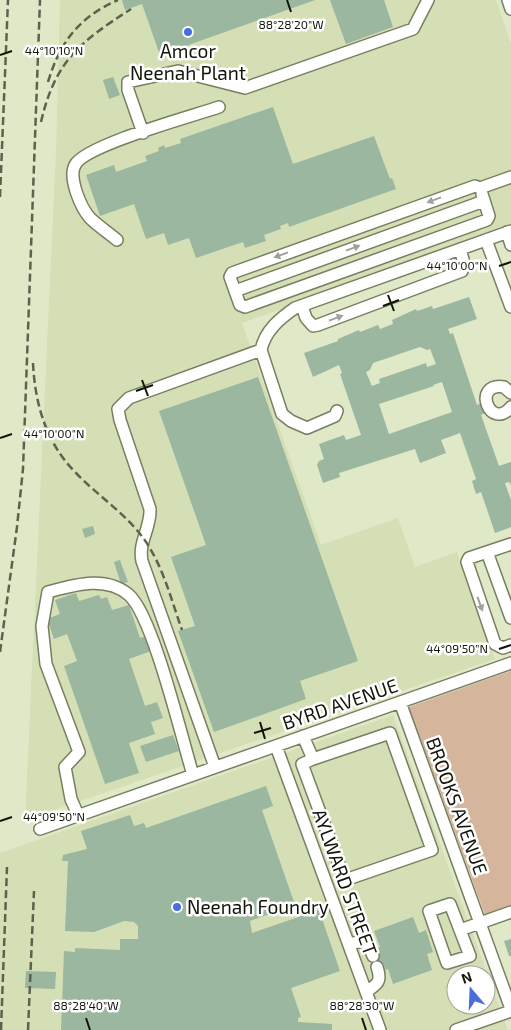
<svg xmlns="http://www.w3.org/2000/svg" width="511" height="1030" viewBox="0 0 511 1030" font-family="'Exo 2',sans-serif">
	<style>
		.built { fill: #d4dfb5; fill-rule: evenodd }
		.green { fill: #d5b69d }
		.building { fill: #9bb79f; fill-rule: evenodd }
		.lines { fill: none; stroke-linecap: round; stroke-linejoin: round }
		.minor-casing { stroke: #777f60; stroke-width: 14 }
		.minor { stroke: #fff; stroke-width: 11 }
		.rail { stroke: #5d624e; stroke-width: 2.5; stroke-dasharray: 8 4; stroke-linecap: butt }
		.oneway { fill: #a0a19c }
		.ticks { fill: none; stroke: #111408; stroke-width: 2 }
		.poi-dot { fill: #496de0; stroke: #fff; stroke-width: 2 }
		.labels { text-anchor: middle; stroke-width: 5; stroke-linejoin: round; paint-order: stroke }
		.poi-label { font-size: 19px; fill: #111408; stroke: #fff }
		.street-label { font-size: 19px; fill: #111408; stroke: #fff }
		.ticks-label { font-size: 12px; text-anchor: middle; fill: #111408; stroke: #fff; stroke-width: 5; stroke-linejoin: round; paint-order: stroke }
	</style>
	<rect width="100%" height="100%" fill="#e0e9c7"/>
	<!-- built -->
	<path class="built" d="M60,0H496L511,43V228L242,323L321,545L398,518L415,567L457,552L495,659L25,820L56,151Z
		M393,715L508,1030H0V853ZM456,975H486V1005H456Z"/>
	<!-- green -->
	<path class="green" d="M511,671V905L485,915L409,707Z"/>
	<!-- building -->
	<path class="building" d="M122,0H315L160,55L142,4L125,10Z
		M330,0H384L393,27L346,44Z
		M113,77L120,95L109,99L103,80Z
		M273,107L293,164L374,136L390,179L392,178L396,189L289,227L288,223L280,226L281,229L264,235L266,241L245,248L243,242L196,258L189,238L168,245L164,233L146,239L134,204L100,216L86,175L114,165L116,172L147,161L145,156L159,151L158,148L164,145L165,148L181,143L180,139Z
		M469,297L477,319L448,329L450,334L453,333L477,405L481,403L485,413L481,415L499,466L511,462V485L509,482L505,483L511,500V527L495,533L481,492L476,494L472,481L476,479L460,433L441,440L446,453L420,463L415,449L339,473L340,477L323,483L317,465L319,461L324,459L319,444L344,435L346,440L361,435L340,374L342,373L339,365L313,377L304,353L338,341V339L359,330L360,332L378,325L380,329L393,324L392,320L416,309L417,311L432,306L433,309ZM420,347L427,350L430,349L436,364L427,367L426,363L379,379L380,383L372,386L366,372L370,370L373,363ZM442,382L452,412L389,434L379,404L434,386L433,385Z
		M258,377L358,661L300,681L306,699L214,732L178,631L195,626L171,557L206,545L159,411Z
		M93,526L95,534L85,538L82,529Z
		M120,560L128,582L121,584L114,562Z
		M76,593L79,601L99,595L101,599L107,597L112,610L129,605L140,638L146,636L151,651L129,659L145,706L157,702L163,718L151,722L155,734L129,743L139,773L105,784L64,666L77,661L67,634L54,639L47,619L60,614L55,600Z
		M173,735L179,751L146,762L140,746Z
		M266,786L273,806L262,810L295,905L250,921L252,933L319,910L340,971L291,988L301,1017L298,1018V1022L332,1024V1030H61L64,951L75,952V948L120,950V939H138V926L134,922L124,921L94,932L65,931L68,861H62L63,855L87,849L81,831L130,815L134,826L144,823L146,828Z
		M413,917L419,933L426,930L433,952L427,954L432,970L393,984L388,969L385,970L384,964L373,968L369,957L379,953L377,948L380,947L374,931Z
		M511,939V956H509L504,941Z
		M26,971L56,972L55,989L25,988Z"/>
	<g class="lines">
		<!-- minor casing -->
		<g class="minor-casing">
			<path id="minor" d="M508,0L511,9
				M143,133L128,90V82L178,71L245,88L413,29L428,0
				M484,201L235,291L230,277L232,273L475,186L480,188L511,177
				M507,232L511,245
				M117,240C109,233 98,226 90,218C81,208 68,178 75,165C85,145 193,116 219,107
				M486,240L511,307
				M235,291L240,305L245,307L487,220L489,216L482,194
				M302,306L306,318L313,326L318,325L462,271L464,263L460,249
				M511,393L504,387C471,382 490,432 511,407
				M337,411L335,416L307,428L291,421L282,414L261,350C265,331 279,319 295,308L511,231
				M511,544L469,558L467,562L495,644L503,648L511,645
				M487,552L511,618
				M400,702L511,1009
				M303,736L313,759L390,733L432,850L345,880L302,764L313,759
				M276,746L380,1030
				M215,767L142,561C138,542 151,528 150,509L120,420L118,409L129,398L261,350
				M78,815L71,799L65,767L79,752L46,664L42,626L48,592C74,585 106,575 129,595C153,616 182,739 193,775
				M40,829L511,663
				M460,930L470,956L447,963L429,911L450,904L460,930L511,912
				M349,944L363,941L370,948L373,956
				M366,992C378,984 382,981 377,967
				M456,1030L511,1011"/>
		</g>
		<!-- minor -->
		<use href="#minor" class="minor"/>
		<!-- rail -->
		<path class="rail" d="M48,82C60,42 79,17 118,0
			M41,122C55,61 80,42 131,9
			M0,197L8,0
			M33,363C35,404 46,443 76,473C98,496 125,513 144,539C163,566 171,599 182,630
			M0,652L17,527L23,469L40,0
			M1,1030L7,867
			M28,1030L34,891"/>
	</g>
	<!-- one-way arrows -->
	<defs><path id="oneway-solid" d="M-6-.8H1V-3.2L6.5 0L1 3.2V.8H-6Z" transform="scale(1.25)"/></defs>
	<g class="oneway">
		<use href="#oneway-solid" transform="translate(434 200) rotate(160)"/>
		<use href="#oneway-solid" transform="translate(353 248) rotate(-20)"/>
		<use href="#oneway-solid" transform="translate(281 255) rotate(160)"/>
		<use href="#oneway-solid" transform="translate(336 318) rotate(-20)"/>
		<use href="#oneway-solid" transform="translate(480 604) rotate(70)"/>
	</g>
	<!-- ticks -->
	<path class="ticks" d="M287,0L291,12M0,55L12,51M499,266L511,262M388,295L394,311M383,306L399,300M142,380L148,396M136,391L153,385M0,438L12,434M499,649L511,645M260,722L265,739M254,733L271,728M0,821L12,817M86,1018L90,1030M362,1018L366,1030"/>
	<!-- markers -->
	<g class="poi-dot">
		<circle cx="188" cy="32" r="5"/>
		<circle cx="177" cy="907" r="5"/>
	</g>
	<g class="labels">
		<!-- poi labels -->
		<g class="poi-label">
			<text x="188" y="58">Amcor<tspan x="188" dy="22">Neenah Plant</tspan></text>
			<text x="187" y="914" text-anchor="start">Neenah Foundry</text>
		</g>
		<!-- street labels -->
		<g class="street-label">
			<text transform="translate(340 704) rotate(-19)" y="7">BYRD AVENUE</text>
			<text transform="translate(457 806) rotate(70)" y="7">BROOKS AVENUE</text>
			<text transform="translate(345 882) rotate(70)" y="7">AYLWARD STREET</text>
		</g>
	</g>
	<g class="ticks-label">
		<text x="291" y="29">88°28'20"W</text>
		<text x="54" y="55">44°10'10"N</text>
		<text x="457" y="270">44°10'00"N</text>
		<text x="54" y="438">44°10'00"N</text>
		<text x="457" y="653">44°09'50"N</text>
		<text x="54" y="821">44°09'50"N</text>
		<text x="86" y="1010">88°28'40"W</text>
		<text x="362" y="1010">88°28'30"W</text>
	</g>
	<!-- north arrow -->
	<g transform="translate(471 990) rotate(341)"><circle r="24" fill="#ffffff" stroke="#a0a19c"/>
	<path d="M0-4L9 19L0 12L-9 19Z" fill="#496de0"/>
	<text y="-8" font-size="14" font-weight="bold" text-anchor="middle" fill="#111408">N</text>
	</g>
</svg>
